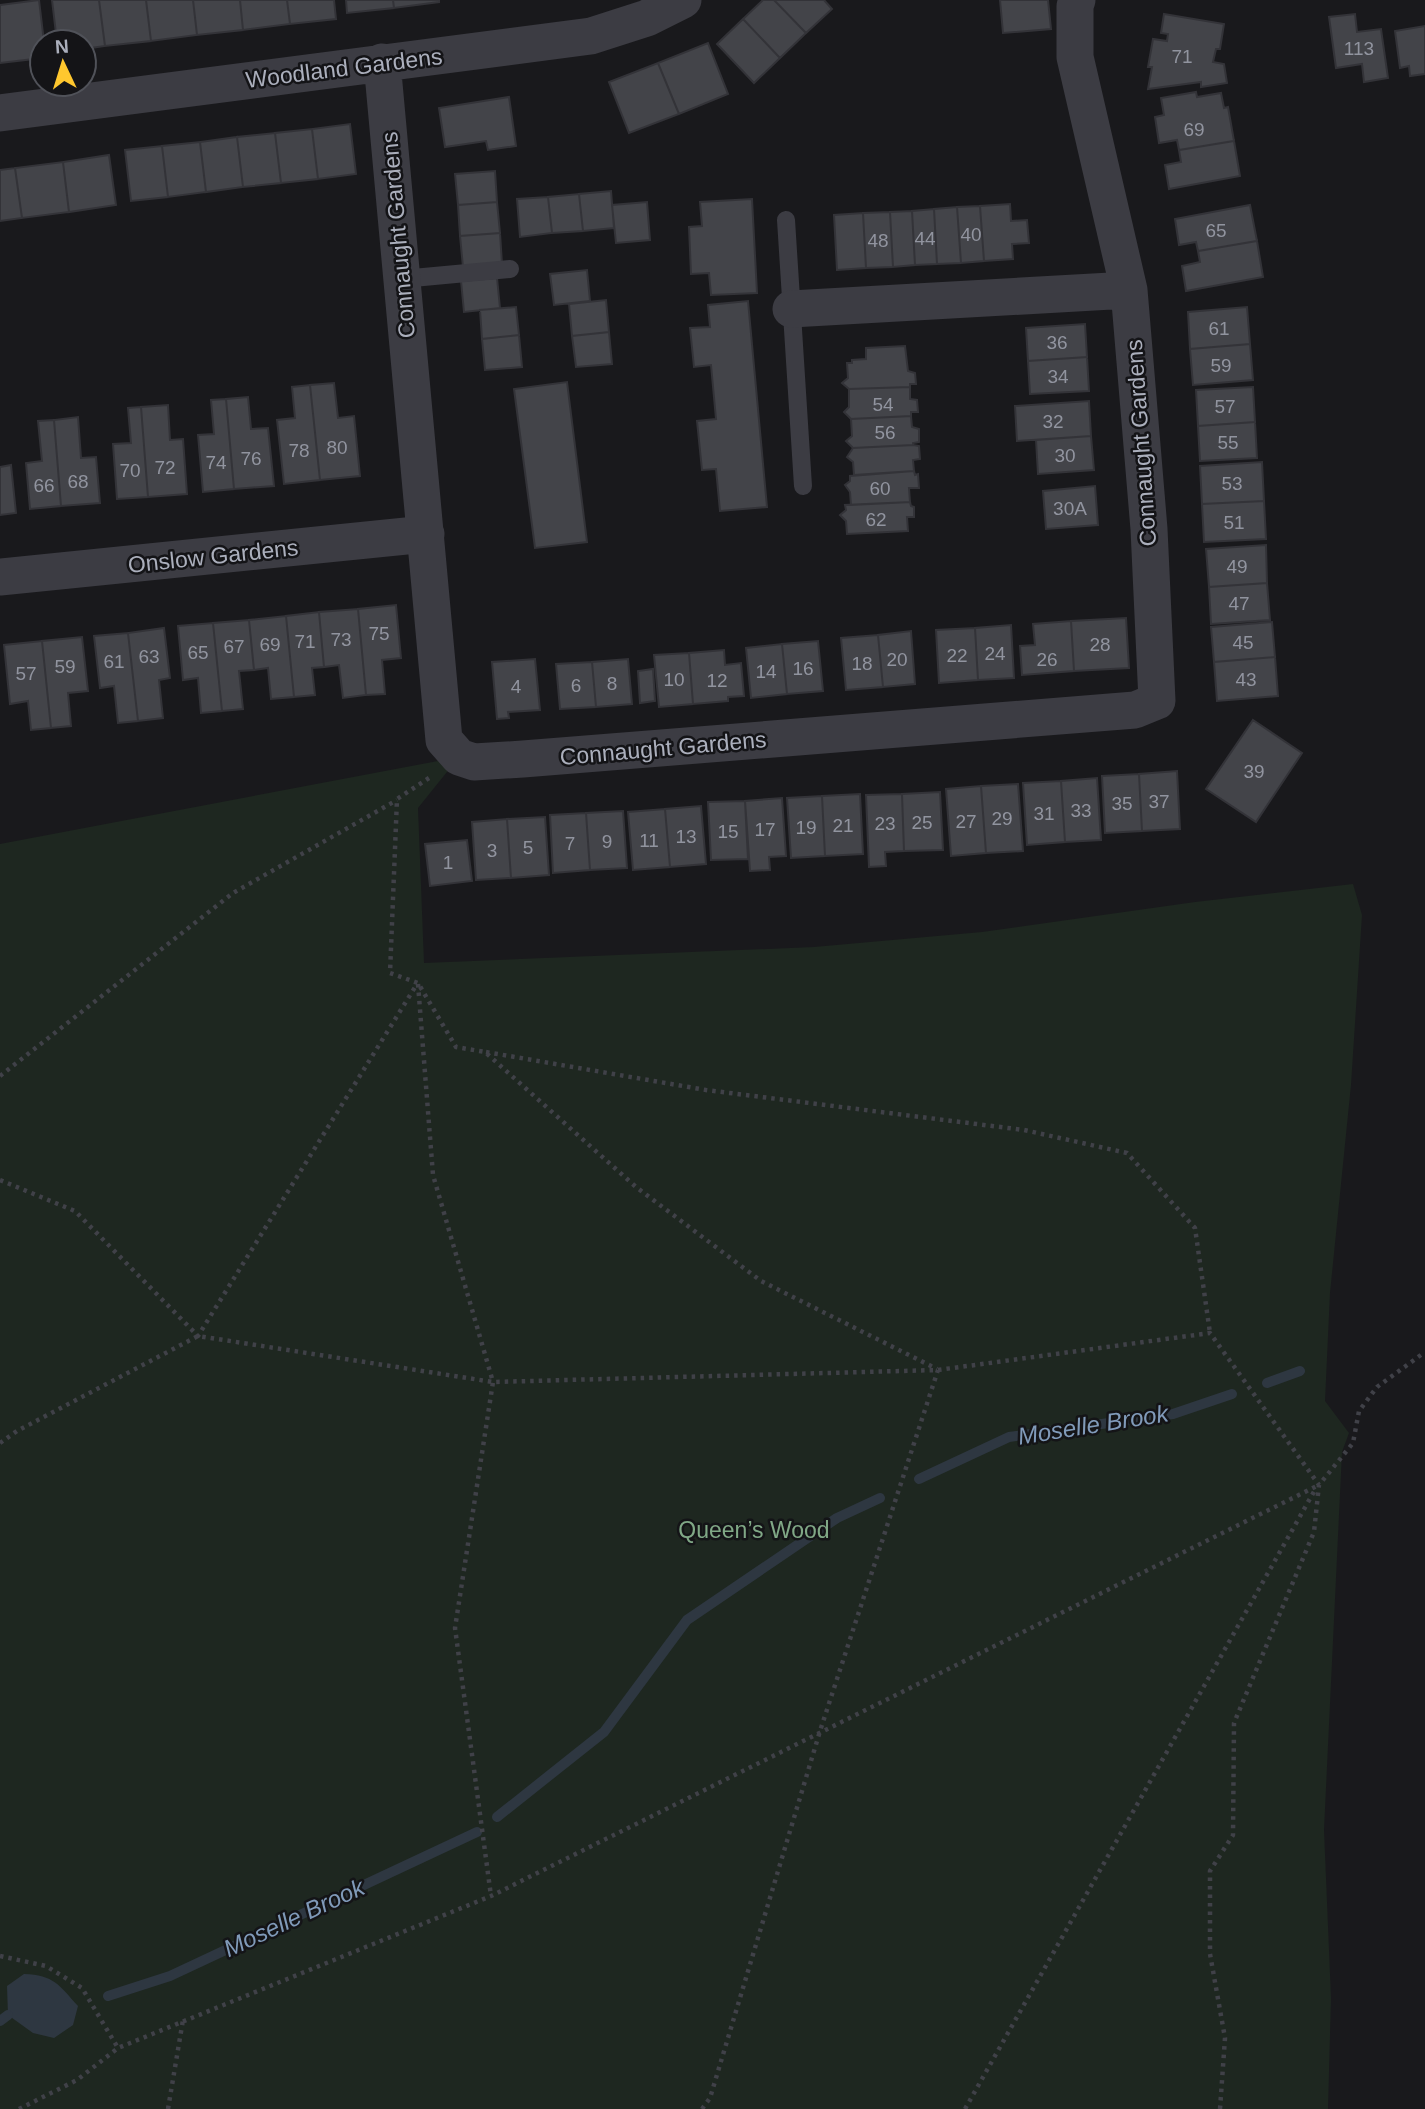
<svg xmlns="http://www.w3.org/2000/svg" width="1425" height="2109" viewBox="0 0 1425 2109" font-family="Arial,sans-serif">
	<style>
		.green { fill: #1e2720 }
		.water { fill: #2e3741 }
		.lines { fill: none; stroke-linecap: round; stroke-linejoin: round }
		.stream { stroke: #2e3741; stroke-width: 10 }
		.building { fill: #434449; stroke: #333338; stroke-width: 2 }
		.path { stroke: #404148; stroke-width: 4.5; stroke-dasharray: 3.5 5; stroke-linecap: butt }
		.service { stroke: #3c3c43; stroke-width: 18 }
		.minor { stroke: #3c3c43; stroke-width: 37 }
		.labels { text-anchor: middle; stroke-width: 5; stroke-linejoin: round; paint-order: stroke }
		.number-label { font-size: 19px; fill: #91949f }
		.street-label { font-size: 23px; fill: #abafbc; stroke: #141417 }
		.park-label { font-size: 23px; fill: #80a886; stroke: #141417 }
		.water-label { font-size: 24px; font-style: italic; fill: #809ab9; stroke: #141417 }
	</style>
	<rect width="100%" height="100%" fill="#19191c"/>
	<!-- green -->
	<path class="green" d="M459,757L418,808L424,963L814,947L982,932L1195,902L1353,884L1362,915L1351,1085L1330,1293L1325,1401L1349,1433L1342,1452L1324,1830L1331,1998L1328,2109H0V844Z"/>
	<!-- water -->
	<path class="water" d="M24,1974C54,1975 59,1985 78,2006L73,2025L54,2038L33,2033L8,2015L7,1986Z"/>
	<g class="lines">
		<!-- stream -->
		<path class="stream" d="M1267,1383L1300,1371
			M919,1479L1009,1437L1173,1414L1232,1394
			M497,1817L604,1732L687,1620L837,1518L880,1498
			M108,1996L170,1976L477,1832
			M0,2021L8,2015"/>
	</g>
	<!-- building -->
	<path class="building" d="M39,0L44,42H42V58L0,63V5Z
		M52,0H99L105,46L84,49V42H57Z
		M99,0H146L151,41L105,46Z
		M146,0H193L197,35L151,41Z
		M193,0H240L243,30L197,35Z
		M240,0H287L290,24L243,30Z
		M287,0H334L336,19L290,24Z
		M346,0H393L394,8L347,13Z
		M393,0H439V2L394,8Z
		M763,0H774L806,33L780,58L743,19Z
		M774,0H824L832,9L806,33Z
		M1000,0H1048L1051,29L1003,33Z
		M1164,14L1224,24L1220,49H1216L1213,62L1224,64L1227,83L1201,87V82L1148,89L1152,67H1148L1153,39L1167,41L1168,34L1161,33Z
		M1355,14L1357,32L1381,29L1388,78L1364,82L1362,64L1336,68L1329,17Z
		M743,19L780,58L754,83L717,44Z
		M1425,26V74L1410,76L1409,66L1400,68L1395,31Z
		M708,43L728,94L679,114L658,63Z
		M658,63L679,114L629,133L609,82Z
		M1196,92L1197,97L1221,93L1224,108L1228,107L1234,141L1179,150L1177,140L1159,143L1155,117L1164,115L1161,98Z
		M509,97L516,146L488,150L486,141L445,147L439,108Z
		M350,124L356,174L318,179L312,129Z
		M312,129L318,179L281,183L275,133Z
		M275,133L281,183L243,187L237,137Z
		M237,137L243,187L206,192L200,142Z
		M1234,141L1240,176L1169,189L1165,165L1181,162L1179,150Z
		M200,142L206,192L168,197L162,146Z
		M162,146L168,197L131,201L125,150Z
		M109,155L116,205L69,212L63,162Z
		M63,162L69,212L22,218L15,168Z
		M15,168L22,218L0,221V170Z
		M495,171L497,202L458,205L455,174Z
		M611,191L614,228L583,231L579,194Z
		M579,194L583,231L552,233L548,197Z
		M548,197L552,233L520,237L517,199Z
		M752,199L757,293L711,295L709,273L691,274L689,227L702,226L700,202Z
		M497,202L500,233L460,236L458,205Z
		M647,202L650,240L616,243L612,205Z
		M1010,204L1011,221L1027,220L1029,243L1012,244L1013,259L984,261L980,206Z
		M1250,205L1257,241L1198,251L1196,242L1179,245L1175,219Z
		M980,206L984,261L961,263L957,207Z
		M957,207L961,263L937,264L934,209Z
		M934,209L937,264L915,265L912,211Z
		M912,211L915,265L893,267L890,212Z
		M890,212L893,267L866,268L863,213Z
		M863,213L866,268L837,270L834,215Z
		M500,233L502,264L463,267L460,236Z
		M1257,241L1263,277L1186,291L1182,266L1200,262L1198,251Z
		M587,270L590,301L554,305L550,274Z
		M497,278L500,308L464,312L461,281Z
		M606,300L609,332L572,336L569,304Z
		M748,301L767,507L720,511L716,469L702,470L697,421L716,419L711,365L694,367L690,328L710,327L708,305Z
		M516,307L519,335L482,339L480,310Z
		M1247,307L1250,344L1190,349L1188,312Z
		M1085,324L1087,357L1028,361L1026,328Z
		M609,332L612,364L576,367L572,336Z
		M519,335L522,367L485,370L482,339Z
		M1250,344L1253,380L1193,385L1190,349Z
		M905,346L908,371L915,373L916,384H910V387L849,389L842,383L848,378L847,363H852V360L866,359V348Z
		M1087,357L1089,391L1030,394L1028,361Z
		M567,382L587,542L535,548L514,389Z
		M334,383L338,418L354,416L360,476L320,480L310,385Z
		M310,385L320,480L284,484L277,420L295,418L292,387Z
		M910,387V399L917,400L918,412H911V416L851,419L844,412L849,407V389Z
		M1253,387L1255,422L1198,426L1196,390Z
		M248,397L251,429L268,428L274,486L234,489L226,399Z
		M226,399L234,489L203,492L198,435L214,434L211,400Z
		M1089,401L1091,436L1017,441L1015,406Z
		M168,405L170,440L183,439L187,494L148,497L141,407Z
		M141,407L148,497L117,499L113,444L131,443L128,408Z
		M911,416L912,427L919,429V442L913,443V445L853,448L846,441L852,436L851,419Z
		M78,417L81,458L96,457L100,503L61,506L54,420Z
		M54,420L61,506L30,509L26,463L42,461L38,421Z
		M1255,422L1257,458L1200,461L1198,426Z
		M1091,436L1094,470L1038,474L1036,440Z
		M913,445L919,446L920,459L913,460L914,471L854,475L853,462L847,457L853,448Z
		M1262,462L1264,501L1202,504L1200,466Z
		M11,465L16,513L0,515V467Z
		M914,471L915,475L918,474L919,488H909L910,502L851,505L850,492L845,485L850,481V476Z
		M1095,486L1098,525L1046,529L1043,491Z
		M1264,501L1266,539L1204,542L1202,504Z
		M910,502L911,506L914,507V517H907L908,531L847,534L846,521L840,515L846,510L845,505Z
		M1266,545L1267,583L1209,587L1206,549Z
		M1267,583L1270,620L1211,624L1209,587Z
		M396,605L401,658L382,660L385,694L366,695L358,609Z
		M358,609L366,695L343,698L339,665L324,667L319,612Z
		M319,612L324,667L312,668L315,695L294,697L286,616Z
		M286,616L294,697L271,699L268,668L254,670L249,620Z
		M1126,618L1129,668L1074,671L1071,621Z
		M249,620L254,670L239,671L243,709L222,711L213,623Z
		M1071,621L1074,671L1022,675L1020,646L1035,645L1033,624Z
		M1272,622L1275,657L1214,662L1211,627Z
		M213,623L222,711L201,713L198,678L183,680L178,626Z
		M1011,625L1014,678L978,680L975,628Z
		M164,628L170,678L159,680L163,718L138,721L128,633Z
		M975,628L978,680L939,683L936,630Z
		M911,631L915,684L883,687L878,635Z
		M128,633L138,721L118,723L114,686L100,688L94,636Z
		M878,635L883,687L846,690L841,638Z
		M82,637L88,691L68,693L71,726L51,728L42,641Z
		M42,641L51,728L31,730L28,701L10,704L4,645Z
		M818,641L823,691L787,694L782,644Z
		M782,644L787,694L751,698L746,648Z
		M724,650L725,665L741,663L744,696L728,697V701L693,704L689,653Z
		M689,653L693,704L659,707L654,655Z
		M1275,657L1278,696L1217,701L1214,662Z
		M535,659L540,710L508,712L509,718L497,719L492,662Z
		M628,659L632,704L596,707L592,662Z
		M592,662L596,707L560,709L556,664Z
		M653,669L655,701L640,703L638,671Z
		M1253,720L1302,753L1256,822L1206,789Z
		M1177,771L1180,829L1142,831L1139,774Z
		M1139,774L1142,831L1105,833L1102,776Z
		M1097,778L1101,840L1065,842L1061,781Z
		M1061,781L1065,842L1027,845L1023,783Z
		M1018,784L1023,851L986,853L981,786Z
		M981,786L986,853L951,856L946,789Z
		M940,792L943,850L904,851L902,794Z
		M860,794L863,854L825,856L822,796Z
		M902,794L904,851L885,852L886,866L869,867L866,795Z
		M822,796L825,856L791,858L787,798Z
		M782,798L786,856L769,857L770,870L750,871L745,801Z
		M745,801L748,859L711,860L708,802Z
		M701,806L706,864L670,867L665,809Z
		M665,809L670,867L633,870L628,812Z
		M623,811L627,868L590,870L586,813Z
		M586,813L590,870L553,873L550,815Z
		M545,817L549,875L511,878L507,819Z
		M507,819L511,878L476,880L472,822Z
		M467,840L472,881L430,886L425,844Z"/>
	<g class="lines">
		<!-- path -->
		<path class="path" d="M429,778L397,799L390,973L418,983L456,1047L485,1052L636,1187L761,1281L937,1369
			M418,984L433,1175L493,1382L455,1628L491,1896
			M486,1052L706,1090L1024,1130L1127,1153L1195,1228L1210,1333
			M0,1076L233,893L397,800
			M0,1180L75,1211L198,1336L417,984
			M0,1443L17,1431L198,1336L493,1382L938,1370L1210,1333L1319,1485
			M0,1956L46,1966L82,1988L118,2048
			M19,2109L77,2080L118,2048L491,1896L1319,1485
			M168,2109L183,2020
			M702,2109L710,2098L820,1731L938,1370
			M965,2109L1316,1488
			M1220,2109L1225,2038L1210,1954V1871L1233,1835L1234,1723L1314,1532L1319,1485L1353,1443L1359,1411L1377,1387L1425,1352"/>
		<!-- service -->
		<path class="service" d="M786,220L803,486
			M402,279L510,269"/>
		<!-- minor -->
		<path class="minor" d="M382,62L444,740L459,757L474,762L523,759L1135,710L1157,701L1149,529L1129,290L1075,57V6L1077,0
			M0,113L591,36L647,18L683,0
			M791,309L1129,290
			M0,577L426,534"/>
	</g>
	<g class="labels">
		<!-- number labels -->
		<g class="number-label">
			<text x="1359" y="55">113</text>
			<text x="1182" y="63">71</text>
			<text x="1194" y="136">69</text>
			<text x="1216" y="237">65</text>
			<text x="971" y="241">40</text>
			<text x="925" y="245">44</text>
			<text x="878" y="247">48</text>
			<text x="1219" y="335">61</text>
			<text x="1057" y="349">36</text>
			<text x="1221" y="372">59</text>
			<text x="1058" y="383">34</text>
			<text x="883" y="411">54</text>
			<text x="1225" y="413">57</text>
			<text x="1053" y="428">32</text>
			<text x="885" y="439">56</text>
			<text x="1228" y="449">55</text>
			<text x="337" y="454">80</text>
			<text x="299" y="457">78</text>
			<text x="1065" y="462">30</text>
			<text x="251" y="465">76</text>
			<text x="216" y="469">74</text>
			<text x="165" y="474">72</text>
			<text x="130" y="477">70</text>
			<text x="78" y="488">68</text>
			<text x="1232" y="490">53</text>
			<text x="44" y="492">66</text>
			<text x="880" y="495">60</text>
			<text x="1070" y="515">30A</text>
			<text x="876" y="526">62</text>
			<text x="1234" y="529">51</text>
			<text x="1237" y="573">49</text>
			<text x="1239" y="610">47</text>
			<text x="379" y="640">75</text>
			<text x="341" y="646">73</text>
			<text x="305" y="648">71</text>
			<text x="1243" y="649">45</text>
			<text x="270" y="651">69</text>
			<text x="1100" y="651">28</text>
			<text x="234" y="653">67</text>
			<text x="198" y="659">65</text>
			<text x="995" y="660">24</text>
			<text x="957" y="662">22</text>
			<text x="149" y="663">63</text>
			<text x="897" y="666">20</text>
			<text x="1047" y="666">26</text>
			<text x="114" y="668">61</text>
			<text x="862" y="670">18</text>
			<text x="65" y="673">59</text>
			<text x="803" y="675">16</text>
			<text x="766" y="678">14</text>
			<text x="26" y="680">57</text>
			<text x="674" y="686">10</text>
			<text x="1246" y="686">43</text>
			<text x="717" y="687">12</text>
			<text x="612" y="690">8</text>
			<text x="576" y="692">6</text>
			<text x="516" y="693">4</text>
			<text x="1254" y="778">39</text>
			<text x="1159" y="808">37</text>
			<text x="1122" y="810">35</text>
			<text x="1081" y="817">33</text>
			<text x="1044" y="820">31</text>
			<text x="1002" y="825">29</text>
			<text x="966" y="828">27</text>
			<text x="922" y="829">25</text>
			<text x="885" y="830">23</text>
			<text x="843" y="832">21</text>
			<text x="806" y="834">19</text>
			<text x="765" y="836">17</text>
			<text x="728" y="838">15</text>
			<text x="686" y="843">13</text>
			<text x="649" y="847">11</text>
			<text x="607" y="848">9</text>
			<text x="570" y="850">7</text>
			<text x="528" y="854">5</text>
			<text x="492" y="857">3</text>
			<text x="448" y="869">1</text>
		</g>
		<!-- street labels -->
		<g class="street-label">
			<text transform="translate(344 68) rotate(-7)" y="8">Woodland Gardens</text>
			<text transform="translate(398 235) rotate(-95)" y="8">Connaught Gardens</text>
			<text transform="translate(1141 443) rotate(-94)" y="8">Connaught Gardens</text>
			<text transform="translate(213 556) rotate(-6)" y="8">Onslow Gardens</text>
			<text transform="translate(663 748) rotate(-5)" y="8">Connaught Gardens</text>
		</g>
		<!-- park labels -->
		<g class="park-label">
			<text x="754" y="1538">Queen’s Wood</text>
		</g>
		<!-- water labels -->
		<g class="water-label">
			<text transform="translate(1093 1425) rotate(-9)" y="8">Moselle Brook</text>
			<text transform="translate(294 1918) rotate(-25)" y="8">Moselle Brook</text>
		</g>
	</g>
	<!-- north arrow -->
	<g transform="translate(63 63) rotate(356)"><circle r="33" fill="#141417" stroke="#505259" stroke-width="2"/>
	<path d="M0-5L12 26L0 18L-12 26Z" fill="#ffc72e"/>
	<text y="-10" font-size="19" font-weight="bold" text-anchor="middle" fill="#abafbc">N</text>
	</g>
</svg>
